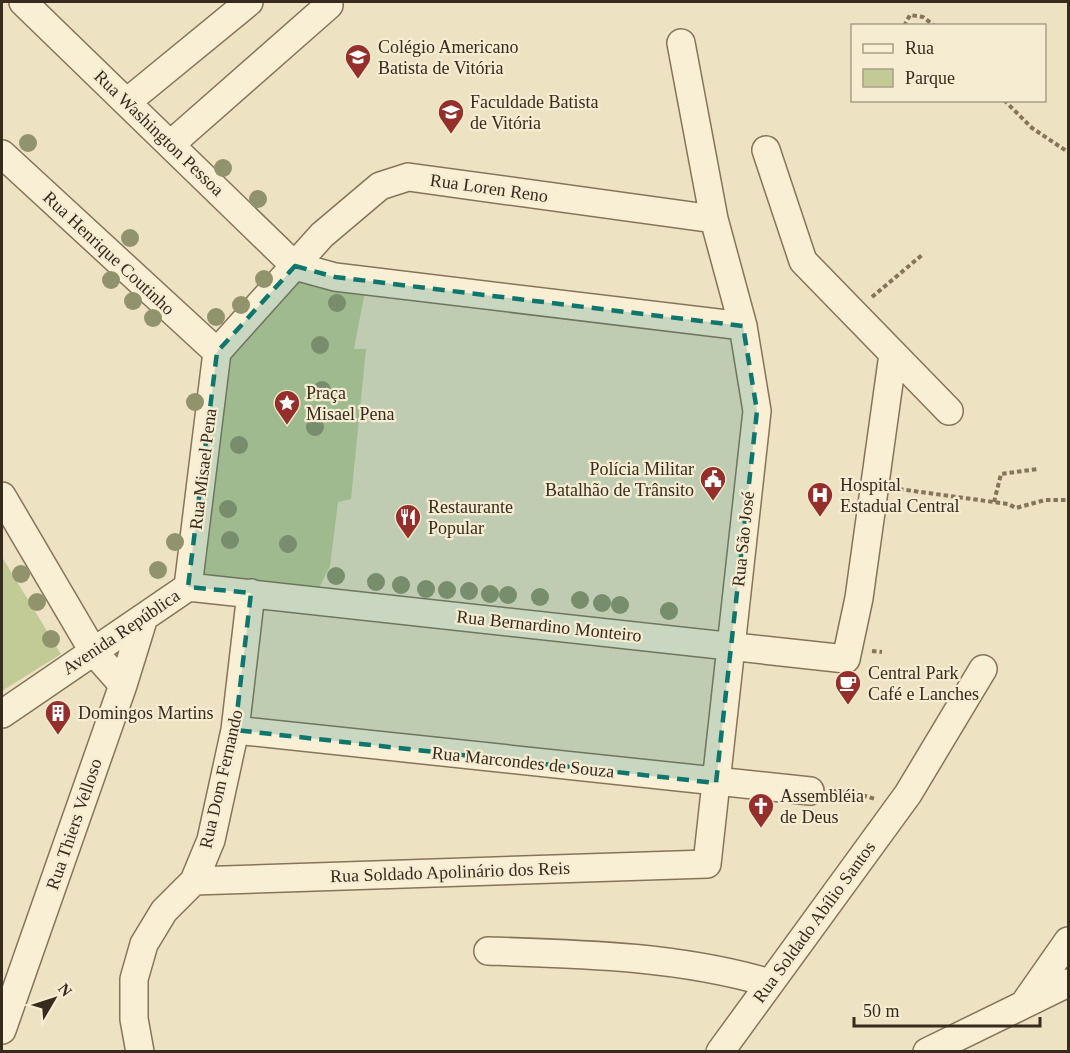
<svg xmlns="http://www.w3.org/2000/svg" width="1070" height="1053" viewBox="0 0 1070 1053" font-family="Georgia,serif">
	<style>
		.green { fill: #c2cb96 }
		.lines { fill: none; stroke-linecap: round; stroke-linejoin: round }
		.minor-casing { stroke: #86745a; stroke-width: 30 }
		.path { stroke: #86745a; stroke-width: 4; stroke-dasharray: 4.5 3; stroke-linecap: butt }
		.minor { stroke: #f8efd5; stroke-width: 27 }
		.tree { fill: #91936c }
		.marked { fill: #0f766e; fill-opacity: 0.2; stroke: #0f766e; stroke-width: 4.5; stroke-dasharray: 12 8; stroke-linejoin: round }
		.labels { text-anchor: middle; stroke-width: 4.5; stroke-linejoin: round; paint-order: stroke }
		.poi-label { font-size: 18px; fill: #372b1e; stroke: #f5ecd2; text-anchor: start }
		.street-label { font-size: 18px; fill: #372b1e; stroke: #f5ecd2 }
	</style>
	<rect width="100%" height="100%" fill="#ede2c2"/>
	<!-- green -->
	<path class="green" d="M297,272L365,291L354,349H366L351,499L338,502L330,566L318,590L200,576L225,354Z
		M2,557L61,654L2,691Z"/>
	<g class="lines">
		<!-- minor casing -->
		<g class="minor-casing">
			<path id="minor" d="M23,2L295,266L335,277L743,326
				M127,102L249,2
				M171,144L329,5L327,2
				M766,150L803,261L949,411
				M2,154L217,352
				M217,352L322,235L380,186L408,177L714,219
				M2,496L93,651L123,685
				M188,587L217,352
				M2,714L188,587L846,659L859,598L893,354
				M235,730L810,791
				M194,881L707,864L757,411L743,326L714,219L681,43
				M488,951C583,954 678,956 770,983
				M1026,1001L1068,941
				M2,1030L123,685L144,617
				M140,1052L134,1019V979L144,944L164,911L194,881L211,840L235,730L251,593
				M720,1052L908,794L983,669
				M927,1052L1068,983"/>
		</g>
		<!-- path -->
		<path class="path" d="M904,26L910,15L923,17L935,26
			M1004,100L1032,128L1068,152
			M872,297L922,255
			M899,489L1008,504L1016,508L1045,500H1068
			M994,502L1001,474L1038,469
			M872,651L882,652
			M833,791L852,792L875,799"/>
		<!-- minor -->
		<use href="#minor" class="minor"/>
	</g>
	<!-- trees -->
	<g class="tree">
		<circle cx="28" cy="143" r="9"/>
		<circle cx="223" cy="168" r="9"/>
		<circle cx="258" cy="199" r="9"/>
		<circle cx="130" cy="238" r="9"/>
		<circle cx="264" cy="279" r="9"/>
		<circle cx="111" cy="280" r="9"/>
		<circle cx="133" cy="301" r="9"/>
		<circle cx="337" cy="303" r="9"/>
		<circle cx="241" cy="305" r="9"/>
		<circle cx="216" cy="317" r="9"/>
		<circle cx="153" cy="318" r="9"/>
		<circle cx="320" cy="345" r="9"/>
		<circle cx="322" cy="390" r="9"/>
		<circle cx="195" cy="402" r="9"/>
		<circle cx="315" cy="427" r="9"/>
		<circle cx="239" cy="445" r="9"/>
		<circle cx="228" cy="509" r="9"/>
		<circle cx="230" cy="540" r="9"/>
		<circle cx="175" cy="542" r="9"/>
		<circle cx="288" cy="544" r="9"/>
		<circle cx="158" cy="570" r="9"/>
		<circle cx="21" cy="574" r="9"/>
		<circle cx="336" cy="576" r="9"/>
		<circle cx="376" cy="582" r="9"/>
		<circle cx="401" cy="585" r="9"/>
		<circle cx="426" cy="589" r="9"/>
		<circle cx="447" cy="590" r="9"/>
		<circle cx="469" cy="591" r="9"/>
		<circle cx="490" cy="594" r="9"/>
		<circle cx="508" cy="595" r="9"/>
		<circle cx="540" cy="597" r="9"/>
		<circle cx="580" cy="600" r="9"/>
		<circle cx="37" cy="602" r="9"/>
		<circle cx="602" cy="603" r="9"/>
		<circle cx="620" cy="605" r="9"/>
		<circle cx="669" cy="611" r="9"/>
		<circle cx="51" cy="639" r="9"/>
	</g>
	<!-- marked area -->
	<path class="marked" d="M295,266L335,277L743,326L757,411L716,783L235,730L251,593L188,587L217,352Z"/>
	<!-- icons -->
	<defs>
		<g id="university-pin" transform="scale(1.35)"><path d="M0 17L-7.5 6A9.5 9.5 0 1 1 7.5 6Z" fill="#942f2b" stroke="#f5ecd2"/><path d="M0-5L7-2L0 1L-7-2ZM-4 1L0 2.5L4 1V4Q0 6-4 4Z" fill="#fff"/></g>
		<g id="sight-pin" transform="scale(1.35)"><path d="M0 17L-7.5 6A9.5 9.5 0 1 1 7.5 6Z" fill="#942f2b" stroke="#f5ecd2"/><path d="M0-6L1.8-2.2L6-1.7L2.9 1.2L3.7 5.4L0 3.3L-3.7 5.4L-2.9 1.2L-6-1.7L-1.8-2.2Z" fill="#fff"/></g>
		<g id="civic-pin" transform="scale(1.35)"><path d="M0 17L-7.5 6A9.5 9.5 0 1 1 7.5 6Z" fill="#942f2b" stroke="#f5ecd2"/><path d="M-.6-6.5H3V-4.5H.6V-3L4-1V1h2V6H-6V1h2V-1L-.6-3ZM-1.2 2.5V6h2.4V2.5Z" fill="#fff"/></g>
		<g id="hospital-pin" transform="scale(1.35)"><path d="M0 17L-7.5 6A9.5 9.5 0 1 1 7.5 6Z" fill="#942f2b" stroke="#f5ecd2"/><path d="M-5-5h3v3.5h4V-5h3V5h-3V1.5h-4V5h-3Z" fill="#fff"/></g>
		<g id="restaurant-pin" transform="scale(1.35)"><path d="M0 17L-7.5 6A9.5 9.5 0 1 1 7.5 6Z" fill="#942f2b" stroke="#f5ecd2"/><path d="M-5-6h1v4h1v-4h1v4h1v-4h1v5L-1.5 .5V6h-2V.5L-5-1ZM5-6V6H3V1.5H1.5Q1.5-4 5-6Z" fill="#fff"/></g>
		<g id="cafe-pin" transform="scale(1.35)"><path d="M0 17L-7.5 6A9.5 9.5 0 1 1 7.5 6Z" fill="#942f2b" stroke="#f5ecd2"/><path d="M-5.5-4.5H6V0H3Q3 3.5 0 3.5H-2.5Q-5.5 3.5-5.5 0ZM3-3.2v2h1.7v-2ZM-6 4.5H4V6H-6Z" fill="#fff"/></g>
		<g id="building-pin" transform="scale(1.35)"><path d="M0 17L-7.5 6A9.5 9.5 0 1 1 7.5 6Z" fill="#942f2b" stroke="#f5ecd2"/><path d="M-4-6H4V6H1V3H-1V6H-4ZM-2.5-4.3h1.7v1.8h-1.7ZM.8-4.3h1.7v1.8H.8ZM-2.5-1h1.7V.8h-1.7ZM.8-1h1.7V.8H.8Z" fill="#fff"/></g>
		<g id="church-pin" transform="scale(1.35)"><path d="M0 17L-7.5 6A9.5 9.5 0 1 1 7.5 6Z" fill="#942f2b" stroke="#f5ecd2"/><path d="M-1.2-6h2.4v3.5h3.3v2.4h-3.3V6h-2.4V-.1h-3.3v-2.4h3.3Z" fill="#fff"/></g>
	</defs>
	<g fill-rule="evenodd">
		<use href="#university-pin" x="358" y="57"/>
		<use href="#university-pin" x="451" y="112"/>
		<use href="#sight-pin" x="287" y="403"/>
		<use href="#civic-pin" x="713" y="479"/>
		<use href="#hospital-pin" x="820" y="495"/>
		<use href="#restaurant-pin" x="408" y="517"/>
		<use href="#cafe-pin" x="848" y="683"/>
		<use href="#building-pin" x="58" y="713"/>
		<use href="#church-pin" x="761" y="806"/>
	</g>
	<g class="labels">
		<!-- poi labels -->
		<g class="poi-label">
			<text x="378" y="53">Colégio Americano<tspan x="378" dy="21">Batista de Vitória</tspan></text>
			<text x="470" y="108">Faculdade Batista<tspan x="470" dy="21">de Vitória</tspan></text>
			<text x="306" y="399">Praça<tspan x="306" dy="21">Misael Pena</tspan></text>
			<text x="694" y="475" text-anchor="end">Polícia Militar<tspan x="694" dy="21">Batalhão de Trânsito</tspan></text>
			<text x="840" y="491">Hospital<tspan x="840" dy="21">Estadual Central</tspan></text>
			<text x="428" y="513">Restaurante<tspan x="428" dy="21">Popular</tspan></text>
			<text x="868" y="679">Central Park<tspan x="868" dy="21">Café e Lanches</tspan></text>
			<text x="78" y="719">Domingos Martins</text>
			<text x="780" y="802">Assembléia<tspan x="780" dy="21">de Deus</tspan></text>
		</g>
		<!-- street labels -->
		<g class="street-label">
			<text transform="translate(159 133) rotate(44)" y="6">Rua Washington Pessoa</text>
			<text transform="translate(489 188) rotate(8)" y="6">Rua Loren Reno</text>
			<text transform="translate(109 253) rotate(43)" y="6">Rua Henrique Coutinho</text>
			<text transform="translate(203 469) rotate(-83)" y="6">Rua Misael Pena</text>
			<text transform="translate(743 539) rotate(-84)" y="6">Rua São José</text>
			<text transform="translate(549 626) rotate(6)" y="6">Rua Bernardino Monteiro</text>
			<text transform="translate(121 632) rotate(-34)" y="6">Avenida República</text>
			<text transform="translate(523 762) rotate(6)" y="6">Rua Marcondes de Souza</text>
			<text transform="translate(221 779) rotate(-77)" y="6">Rua Dom Fernando</text>
			<text transform="translate(74 824) rotate(-71)" y="6">Rua Thiers Velloso</text>
			<text transform="translate(450 872) rotate(-2)" y="6">Rua Soldado Apolinário dos Reis</text>
			<text transform="translate(814 922) rotate(-54)" y="6">Rua Soldado Abílio Santos</text>
		</g>
	</g>
	<!-- border -->
	<rect width="1070" height="1053" fill="none" stroke="#372b1e" stroke-width="6"/>
	<!-- legend -->
	<rect x="851" y="24" width="195" height="78" fill="#f5ecd2" stroke="#a99f8a" stroke-width="1.5"/>
	<rect x="863" y="44" width="30" height="9" fill="#f8efd5" stroke="#a99f8a" stroke-width="1.5"/>
	<text x="905" y="54" font-size="18" fill="#372b1e">Rua</text>
	<rect x="863" y="69" width="30" height="18" fill="#c2cb96" stroke="#a99f8a" stroke-width="1.5"/>
	<text x="905" y="84" font-size="18" fill="#372b1e">Parque</text>
	<!-- north arrow -->
	<g transform="translate(54 999) rotate(51)" stroke="#f5ecd2" stroke-width="4.5" paint-order="stroke">
	<path d="M0-4.5L10 22L0 15L-10 22Z" fill="#372b1e"/>
	<text y="-9" font-size="16" font-weight="bold" text-anchor="middle" fill="#372b1e">N</text>
	</g>
	<!-- scale -->
	<path d="M854 1017v9h186v-9" fill="none" stroke="#372b1e" stroke-width="3"/>
	<text x="863" y="1017" font-size="18" fill="#372b1e" stroke="#f5ecd2" stroke-width="4.5" paint-order="stroke">50 m</text>
</svg>
